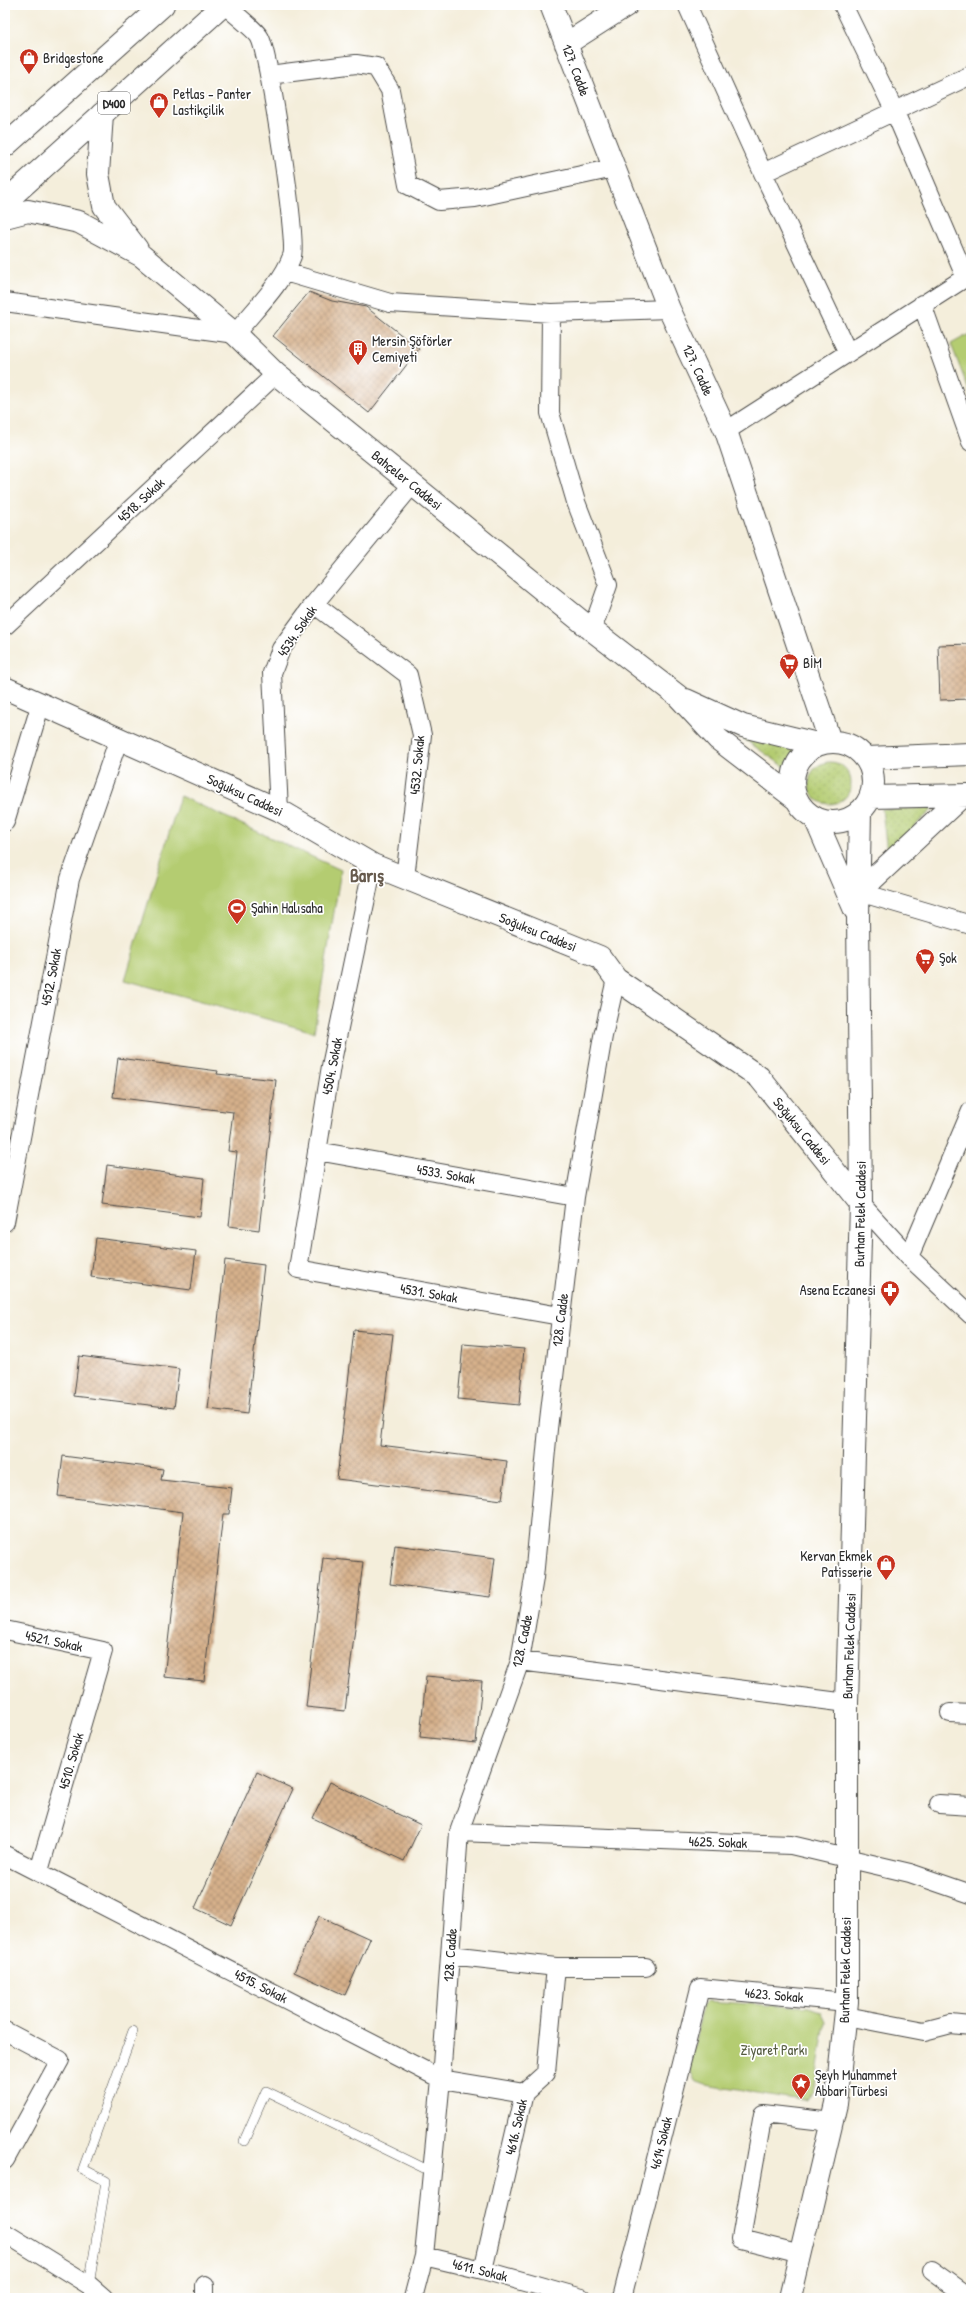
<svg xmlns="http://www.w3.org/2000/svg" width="976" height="2303" viewBox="0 0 976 2303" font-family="'Patrick Hand',sans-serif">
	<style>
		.grass { fill: url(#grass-dots); stroke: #707c4e }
		.park { fill: #b4cc71; stroke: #707c4e }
		.building { fill: url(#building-cross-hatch) }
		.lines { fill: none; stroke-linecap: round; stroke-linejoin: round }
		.lane-casing { stroke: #494845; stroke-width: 10 }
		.street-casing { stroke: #494845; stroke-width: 20 }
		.secondary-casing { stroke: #494845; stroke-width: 24 }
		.highway-casing { stroke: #494845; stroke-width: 24 }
		.lane { stroke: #fff; stroke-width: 9 }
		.street { stroke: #fff; stroke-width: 18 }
		.secondary { stroke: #fff; stroke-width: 22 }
		.highway { stroke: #fff; stroke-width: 22 }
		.labels { text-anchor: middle; stroke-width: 3.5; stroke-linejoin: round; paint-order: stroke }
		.shield { fill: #fff; stroke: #6b6b6b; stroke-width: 1 }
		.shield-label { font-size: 13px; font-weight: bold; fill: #2b2b2b }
		.poi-label { font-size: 14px; fill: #2b2b2b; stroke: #fff; text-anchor: start }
		.street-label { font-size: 14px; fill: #2b2b2b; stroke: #fff }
		.park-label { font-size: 14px; fill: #545b40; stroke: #fff }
		.district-label { font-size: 18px; font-weight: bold; fill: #665a4d; stroke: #fff }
	</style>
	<defs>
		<pattern id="grass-dots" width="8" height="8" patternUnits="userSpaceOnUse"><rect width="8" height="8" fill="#b4cc71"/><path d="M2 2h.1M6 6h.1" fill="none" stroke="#9baf62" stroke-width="1.8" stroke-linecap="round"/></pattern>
		<pattern id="building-cross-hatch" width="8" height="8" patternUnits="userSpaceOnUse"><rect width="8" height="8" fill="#d5b08b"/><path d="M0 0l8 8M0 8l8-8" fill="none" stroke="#ad8f72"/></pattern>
	</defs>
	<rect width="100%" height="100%" fill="#fff"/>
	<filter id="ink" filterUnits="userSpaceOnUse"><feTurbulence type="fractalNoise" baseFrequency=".025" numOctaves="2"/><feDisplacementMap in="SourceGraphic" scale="8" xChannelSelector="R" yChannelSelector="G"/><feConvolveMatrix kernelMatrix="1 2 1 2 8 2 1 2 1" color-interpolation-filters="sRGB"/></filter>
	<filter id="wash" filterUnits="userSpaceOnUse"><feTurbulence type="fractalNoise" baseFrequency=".012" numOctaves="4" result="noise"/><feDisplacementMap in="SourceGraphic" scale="16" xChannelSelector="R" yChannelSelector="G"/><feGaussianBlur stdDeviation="0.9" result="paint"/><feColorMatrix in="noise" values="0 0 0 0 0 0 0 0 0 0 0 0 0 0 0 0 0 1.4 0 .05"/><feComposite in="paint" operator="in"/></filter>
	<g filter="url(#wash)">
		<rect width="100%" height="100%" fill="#f4eedb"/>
		<!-- grass -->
		<path class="grass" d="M726,727L796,750L785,767Z
			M809 783a21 21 0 1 1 42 0a21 21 0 1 1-42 0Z
			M934,808L887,853L882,809Z"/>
		<!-- park -->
		<path class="park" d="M971,333V396L951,344Z
			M180,796L341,870L314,1032L125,980Z
			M707,2001L809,2008L820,2012L825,2022L814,2092L807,2101L706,2085L695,2081L689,2068L703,2005Z"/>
		<g id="blocks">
			<!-- building -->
			<path class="building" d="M309,292L332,301L366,307L419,349L369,413L273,336Z
				M971,644V699L940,700L938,645Z
				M118,1058L218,1071L217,1074L276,1080L259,1230L229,1226L237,1152L228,1151L233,1112L113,1097Z
				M107,1165L204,1178L200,1217L102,1205Z
				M96,1238L196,1251L191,1290L91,1277Z
				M225,1260L264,1265L247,1414L208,1409Z
				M354,1330L393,1334L380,1445L507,1461L502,1500L337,1479Z
				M463,1344L524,1349L519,1405L458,1399Z
				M79,1356L179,1369L174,1408L74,1396Z
				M63,1456L163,1469L161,1480L232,1488L229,1514H223L204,1681L164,1677L183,1512L58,1496Z
				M395,1545L495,1558L490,1597L390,1584Z
				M323,1558L363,1562L345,1711L306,1707Z
				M426,1676L482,1681L476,1743L420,1737Z
				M257,1772L293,1789L231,1925L195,1908Z
				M330,1782L421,1825L404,1861L313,1818Z
				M319,1916L370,1939L345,1995L294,1972Z"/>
		</g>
	</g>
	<g filter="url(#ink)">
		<use href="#blocks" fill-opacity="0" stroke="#494845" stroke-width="1"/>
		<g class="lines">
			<!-- lane casing -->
			<g class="lane-casing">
				<path id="lane" d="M244,2141L266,2091L432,2172
					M89,2285L106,2181L83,2169L133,2031"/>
			</g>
			<!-- street casing -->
			<g class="street-casing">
				<path id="street" d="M687,5L763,173L848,353
					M843,5L894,110L965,276
					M269,75L356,64L376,67L390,90L408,185L439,201L475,198L614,168
					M763,173L971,75
					M285,272L390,303L551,313L669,309
					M5,302L235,334C253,311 282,284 292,256C298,241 269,56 260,38C257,31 232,12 225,5
					M922,304L971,442
					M551,313L550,413L576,502L608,585L592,630
					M726,431L971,274
					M314,604L408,675L422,735L405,878
					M5,626L276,374
					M279,810L272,673L281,649L314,604L412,485
					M5,822L41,703
					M373,865L331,1066L298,1269L560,1316
					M859,892L971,925
					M317,1151L575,1197
					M861,1204L909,1257L971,1315
					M5,1222L70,879L119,738
					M909,1257L971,1111
					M5,1630L103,1651L39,1871
					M520,1661L847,1703
					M950,1713L971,1714
					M939,1804L971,1806
					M459,1832L791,1845L910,1873L971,1894
					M5,1855L441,2079L524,2093
					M450,1955L556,1967H646
					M846,2016L924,2031L951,2024L971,2026
					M5,2031L60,2060L5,2160
					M5,2233L89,2285L104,2298
					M801,2254L741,2239L763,2114L832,2122
					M424,2256L483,2270L582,2298
					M483,2270L524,2093L546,2073L556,1967
					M932,2270L971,2298
					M205,2285V2298
					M413,2298L424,2256L441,2079L459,1832L520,1661L534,1578L548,1429L575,1197L603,1036L616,979
					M622,2298L700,1988L847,2002"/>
			</g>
			<!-- secondary casing -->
			<g class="secondary-casing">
				<path id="secondary" d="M551,5L669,309L726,431L830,741
					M566,44L627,5
					M102,114L98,174L104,206L137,249
					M5,217L28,211L79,222L142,256L235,334L276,374L592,630L678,696L718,739L796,799
					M5,688L279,810L373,865L600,957L616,979L759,1077L861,1204
					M686,700L743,726L817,744
					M793 782a40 40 0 1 1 80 0a40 40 0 1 1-80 0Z
					M866,758L971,754
					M871,797L968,795
					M815,818L855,910
					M859,892L962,796
					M790,2298L836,2104L847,2002V1703L861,1204L858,917L860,811"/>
			</g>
			<!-- highway casing -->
			<g class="highway-casing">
				<path id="highway" d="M5,146L163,5
					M5,202L223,5"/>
			</g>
			<!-- lane -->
			<use href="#lane" class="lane"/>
			<!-- street -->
			<use href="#street" class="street"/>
			<!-- secondary -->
			<use href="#secondary" class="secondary"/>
			<!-- highway -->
			<use href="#highway" class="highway"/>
		</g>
	</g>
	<!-- icons -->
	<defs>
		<g id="shop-pin" transform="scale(1)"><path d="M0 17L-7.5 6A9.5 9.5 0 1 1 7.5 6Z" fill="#c8321e" stroke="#fff"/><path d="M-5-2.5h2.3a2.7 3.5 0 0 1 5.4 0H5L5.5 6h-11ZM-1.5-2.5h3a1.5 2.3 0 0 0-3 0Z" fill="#fff"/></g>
		<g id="building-pin" transform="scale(1)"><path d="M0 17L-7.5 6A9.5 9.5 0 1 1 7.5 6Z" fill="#c8321e" stroke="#fff"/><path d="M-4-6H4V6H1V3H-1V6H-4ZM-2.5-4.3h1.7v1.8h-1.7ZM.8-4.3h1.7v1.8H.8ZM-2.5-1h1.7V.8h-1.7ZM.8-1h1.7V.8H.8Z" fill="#fff"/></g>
		<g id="supermarket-pin" transform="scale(1)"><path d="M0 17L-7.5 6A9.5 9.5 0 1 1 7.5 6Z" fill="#c8321e" stroke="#fff"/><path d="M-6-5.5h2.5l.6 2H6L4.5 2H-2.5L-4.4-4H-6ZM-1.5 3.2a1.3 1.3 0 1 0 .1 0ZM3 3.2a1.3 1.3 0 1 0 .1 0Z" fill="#fff"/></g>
		<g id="stadium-pin" transform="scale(1)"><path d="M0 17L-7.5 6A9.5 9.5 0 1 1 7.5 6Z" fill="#c8321e" stroke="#fff"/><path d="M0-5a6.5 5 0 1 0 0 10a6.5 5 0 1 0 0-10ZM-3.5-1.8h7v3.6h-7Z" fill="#fff"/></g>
		<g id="pharmacy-pin" transform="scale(1)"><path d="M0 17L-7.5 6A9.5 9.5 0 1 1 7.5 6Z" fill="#c8321e" stroke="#fff"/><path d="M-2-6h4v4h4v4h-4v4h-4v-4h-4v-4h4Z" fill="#fff"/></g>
		<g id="sight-pin" transform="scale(1)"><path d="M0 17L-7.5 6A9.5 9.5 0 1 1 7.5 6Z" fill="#c8321e" stroke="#fff"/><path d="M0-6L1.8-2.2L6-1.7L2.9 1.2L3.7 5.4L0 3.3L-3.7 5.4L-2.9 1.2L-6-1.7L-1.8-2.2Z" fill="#fff"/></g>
	</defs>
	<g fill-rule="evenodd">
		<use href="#shop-pin" x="29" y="58"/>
		<use href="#shop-pin" x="159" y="102"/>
		<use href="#building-pin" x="358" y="349"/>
		<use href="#supermarket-pin" x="789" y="663"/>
		<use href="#stadium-pin" x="237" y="908"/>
		<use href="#supermarket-pin" x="925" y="958"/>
		<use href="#pharmacy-pin" x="890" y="1290"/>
		<use href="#shop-pin" x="886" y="1564"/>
		<use href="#sight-pin" x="801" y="2083"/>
	</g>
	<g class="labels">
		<!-- shield labels -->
		<rect class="shield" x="98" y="92" width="32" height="22" rx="3"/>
		<g class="shield-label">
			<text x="114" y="108">D400</text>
		</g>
		<!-- poi labels -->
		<g class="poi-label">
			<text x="43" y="63">Bridgestone</text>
			<text x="173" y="99">Petlas - Panter<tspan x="173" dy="16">Lastikçilik</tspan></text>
			<text x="372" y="346">Mersin Şöförler<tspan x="372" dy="16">Cemiyeti</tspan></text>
			<text x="803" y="668">BİM</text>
			<text x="251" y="913">Şahin Halısaha</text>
			<text x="939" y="963">Şok</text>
			<text x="876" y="1295" text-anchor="end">Asena Eczanesi</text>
			<text x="872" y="1561" text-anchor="end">Kervan Ekmek<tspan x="872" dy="16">Patisserie</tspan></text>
			<text x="815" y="2080">Şeyh Muhammet<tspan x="815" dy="16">Abbari Türbesi</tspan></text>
		</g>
		<!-- street labels -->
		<g class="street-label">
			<text transform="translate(576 70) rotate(69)" y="5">127. Cadde</text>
			<text transform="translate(698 370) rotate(65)" y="5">127. Cadde</text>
			<text transform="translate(407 480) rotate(39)" y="5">Bahçeler Caddesi</text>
			<text transform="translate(141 500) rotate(-43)" y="5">4518. Sokak</text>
			<text transform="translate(297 631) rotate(-56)" y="5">4534. Sokak</text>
			<text transform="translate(417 765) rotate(-85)" y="5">4532. Sokak</text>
			<text transform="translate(245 795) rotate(25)" y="5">Soğuksu Caddesi</text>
			<text transform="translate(538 932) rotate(22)" y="5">Soğuksu Caddesi</text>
			<text transform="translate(51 977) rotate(-79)" y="5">4512. Sokak</text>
			<text transform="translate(332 1066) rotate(-79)" y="5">4504. Sokak</text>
			<text transform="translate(802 1131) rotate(51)" y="5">Soğuksu Caddesi</text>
			<text transform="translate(446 1174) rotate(10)" y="5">4533. Sokak</text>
			<text transform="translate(860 1214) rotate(-89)" y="5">Burhan Felek Caddesi</text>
			<text transform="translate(429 1293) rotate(10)" y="5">4531. Sokak</text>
			<text transform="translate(560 1320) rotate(-83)" y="5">128. Cadde</text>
			<text transform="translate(54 1641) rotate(12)" y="5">4521. Sokak</text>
			<text transform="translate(522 1641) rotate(-78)" y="5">128. Cadde</text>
			<text transform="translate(849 1646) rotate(-88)" y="5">Burhan Felek Caddesi</text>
			<text transform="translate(71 1761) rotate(-74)" y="5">4510. Sokak</text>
			<text transform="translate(718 1842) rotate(2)" y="5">4625. Sokak</text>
			<text transform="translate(450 1955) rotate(-86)" y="5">128. Cadde</text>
			<text transform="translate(845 1970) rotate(-89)" y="5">Burhan Felek Caddesi</text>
			<text transform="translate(261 1986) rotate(27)" y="5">4515. Sokak</text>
			<text transform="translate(774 1995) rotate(5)" y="5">4623. Sokak</text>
			<text transform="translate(516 2127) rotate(-77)" y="5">4616. Sokak</text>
			<text transform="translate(661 2143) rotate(-76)" y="5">4614 Sokak</text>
			<text transform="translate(480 2270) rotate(14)" y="5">4611. Sokak</text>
		</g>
		<!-- park labels -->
		<g class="park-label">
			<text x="774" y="2055">Ziyaret Parkı</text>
		</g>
		<!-- district labels -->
		<g class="district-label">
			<text x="367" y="882">Barış</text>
		</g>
	</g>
	<!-- margin -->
	<rect width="976" height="2303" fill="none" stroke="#fff" stroke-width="20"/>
</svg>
